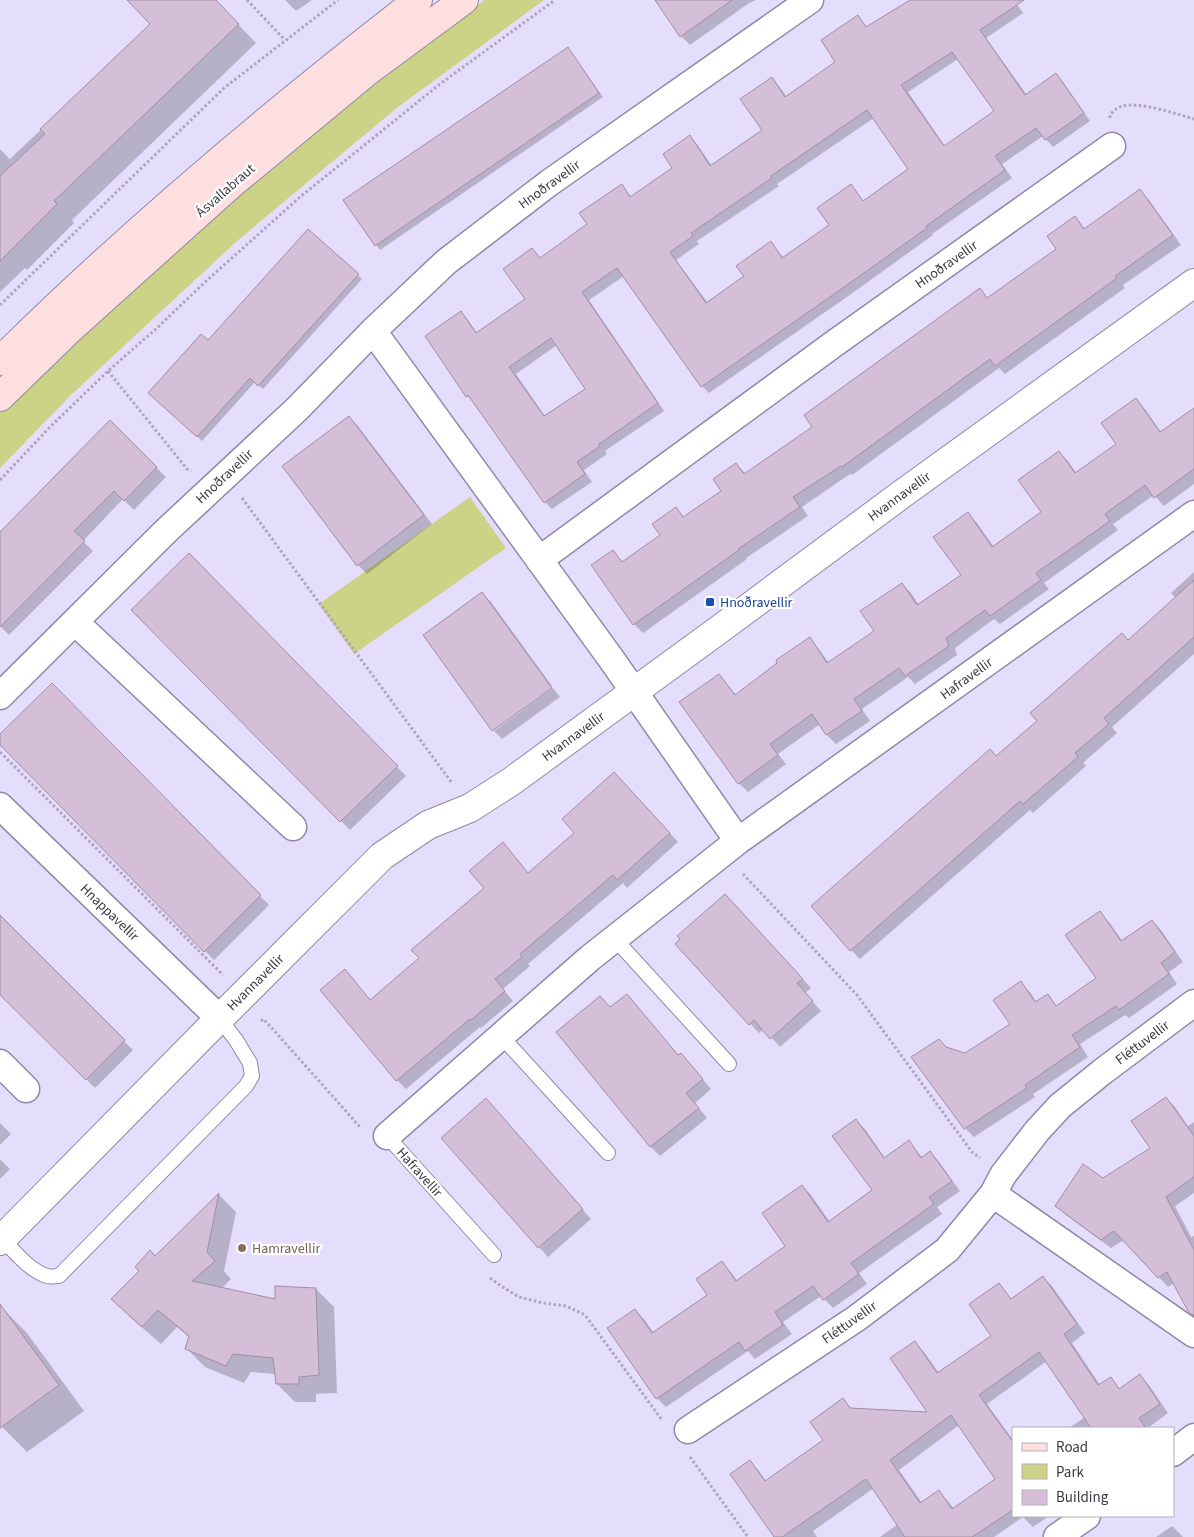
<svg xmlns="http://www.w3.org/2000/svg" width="1194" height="1537" viewBox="0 0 1194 1537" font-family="'Source Sans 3',sans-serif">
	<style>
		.green { fill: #ccd386 }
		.shadow { fill: #0003; fill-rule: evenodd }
		.building { fill: #d5bfd8; stroke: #a28da5; fill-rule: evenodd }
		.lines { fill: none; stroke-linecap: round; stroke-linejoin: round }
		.service-casing { stroke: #9088a5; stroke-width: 16 }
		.minor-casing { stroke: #9088a5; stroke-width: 29 }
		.tertiary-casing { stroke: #9088a5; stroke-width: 30 }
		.secondary-casing { stroke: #9088a5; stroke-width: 30 }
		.path { stroke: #aca5be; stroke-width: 3; stroke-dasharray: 2.5 2.5; stroke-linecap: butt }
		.service { stroke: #fff; stroke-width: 14 }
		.minor { stroke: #fff; stroke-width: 26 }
		.tertiary { stroke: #fff; stroke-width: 28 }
		.secondary { stroke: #fedfe0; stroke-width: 28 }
		.transit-dot { fill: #1a4fb4; stroke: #fff; stroke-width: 2 }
		.education-dot { fill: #8d6e63; stroke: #fff; stroke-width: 2 }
		.labels { text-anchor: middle; stroke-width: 4.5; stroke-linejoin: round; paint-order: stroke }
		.street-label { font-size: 14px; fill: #3d3945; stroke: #fff }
		.transit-label { font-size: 14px; fill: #164399; stroke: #fff; text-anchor: start }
		.education-label { font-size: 14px; fill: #785e54; stroke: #fff; text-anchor: start }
	</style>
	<rect width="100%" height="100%" fill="#e5ddfc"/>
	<!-- green -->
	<path class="green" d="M485,0H544L398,107L237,241L70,396L0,468V413L136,284L259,172L374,82Z
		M470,497L506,548L354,654L319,604Z"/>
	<!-- shadow -->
	<path class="shadow" d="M128,0H215L256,43L72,220L74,223L27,270L25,268L0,292V149L10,159L152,24Z
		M285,0H312L296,11Z
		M656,0H756L749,3L690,45L681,36Z
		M912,0H1014L1023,13L986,38L1027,95L1056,75L1063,82L1090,121L1053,147L1043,136L1002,164L1012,178L932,234L933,235L854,292L709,393L702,386L624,276L589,300L664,411L605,451L607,454L584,470L592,482L552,509L545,502L475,403L467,396L426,337L461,313L468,320L477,333L526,299L532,249L541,259L589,224L621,186L632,197L674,169L690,137L697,144L712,166L763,131L772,78L779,86L787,97L837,63L858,17L868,28ZM958,59L995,111L945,146L908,92ZM874,118L910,169L864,202L850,186L831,225L784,258L771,243L746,277L708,303L676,260L699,244L697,241L779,186L777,184ZM557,345L587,389L545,416L516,374Z
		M568,48L603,97L380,250L345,201Z
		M1140,191L1149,200L1181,245L1123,285L1125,288L1005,374L999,368L852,475L850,474L802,507L808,516L746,558L747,559L643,633L634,624L593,566L613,552L623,562L662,536L676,508L685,518L723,491L736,464L746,474L814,427L980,290L988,298L1058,249L1074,217L1086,230Z
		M308,230L362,279L263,389L255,382L202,441L154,397L208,341Z
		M1136,400L1145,409L1161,432L1194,420V484L1164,506L1154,495L1113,524L1118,530L1044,583L1049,589L1000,624L994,619L955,648L957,655L915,684L908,677L862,709L870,721L836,744L827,735L820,724L778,754L786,764L748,792L739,783L719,675L736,695L809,639L818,648L829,663L876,632L902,584L911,593L919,605L963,576L968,514L977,523L994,547L1042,513L1059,452L1068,461L1077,474L1118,445Z
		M349,417L358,426L432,524L367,574L358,565Z
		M110,422L166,477L134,510L123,499L83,541L93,551L9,635L0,626V534Z
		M189,554L406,776L350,830L133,610Z
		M1194,572V654L1112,727L1117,733L1083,763L1086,766L1033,813L1030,810L860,959L851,950L997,758L1176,598L1171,593Z
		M482,593L491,602L552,686L492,729Z
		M52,685L269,905L214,960L0,743V736Z
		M553,688L560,697L502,739L494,731Z
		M623,782L678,842L627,888L623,883L528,964L530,966L503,989L513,1001L481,1028L480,1027L406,1089L397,1080L345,971L371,1001L420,959L486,888L512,853L529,874L576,833Z
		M734,904L811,988L805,993L821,1011L780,1047L764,1029L759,1033L676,944Z
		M1100,913L1109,922L1123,942L1152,921L1161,930L1183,962L1169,972L1177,984L1129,1018L1125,1015L1080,1044L1088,1057L1033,1094L1035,1097L974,1137L965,1128L947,1049L965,1055L1012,1025L1021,983L1030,992L1037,1003L1047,996L1057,1006L1098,979Z
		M0,917L133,1050L95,1088L0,993Z
		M627,995L679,1056L681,1055L690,1064L711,1089L695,1103L707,1118L660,1156L651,1147L558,1032L611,1008Z
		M1166,1098L1175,1107L1188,1126L1194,1122V1193L1175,1206L1191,1237L1194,1236V1303L1174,1283L1168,1287L1124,1240L1111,1248L1066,1215L1056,1205L1102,1180L1152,1148Z
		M495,1109L591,1219L548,1257L443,1138Z
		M855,1120L865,1129L885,1158L908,1142L923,1158L930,1153L939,1162L960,1191L937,1207L942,1214L859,1273L867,1284L833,1308L821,1296L783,1322L792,1334L755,1359L748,1351L666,1407L657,1398L635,1310L644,1319L654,1333L709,1295L722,1263L731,1272L738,1282L787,1247L802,1186L811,1195L830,1222L873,1190Z
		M0,1123L11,1134L0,1145Z
		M0,1159L10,1169L0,1179Z
		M219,1195L236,1212L224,1271L231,1279L221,1289L276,1301L316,1289L334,1307L337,1393L316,1394V1402H295L277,1384L276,1374L251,1372L244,1383L205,1367L187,1349L190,1338L177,1327L161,1344L130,1317L112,1299Z
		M1042,1277L1052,1286L1085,1333L1072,1343L1100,1385L1110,1378L1120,1389L1140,1376L1149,1385L1168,1413L1148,1428H1069L1085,1417L1047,1361L987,1404L1013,1440V1516H1049L1033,1527L1023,1517L994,1537H880L898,1524L874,1488L813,1531L817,1537H776L750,1462L759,1471L766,1481L825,1440L843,1399L852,1409L929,1413L915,1343L924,1352L939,1373L993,1336L999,1285L1012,1300ZM959,1425L997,1479L954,1509L948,1501L939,1492L922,1503L899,1470Z
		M2,1308L27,1333L84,1411L27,1452L0,1425V1310Z
		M1172,1526L1183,1537H1156Z"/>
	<!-- building -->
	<path class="building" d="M127,0H216L239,24L54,201L57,204L0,261V176L45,134L40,129L150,24Z
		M655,0H732L680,37Z
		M910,0H1024L980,30L1025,95L1056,73L1084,113L1045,140L1036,128L995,156L1005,170L926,226L927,228L847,285L701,387L617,268L582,292L658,403L599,444L600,446L577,462L585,474L544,503L468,395L466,397L425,336L461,311L476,333L525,299L503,269L532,248L540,258L587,224L579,213L622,184L630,197L672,168L663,154L690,135L710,166L762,130L740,99L772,77L785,97L835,62L821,40L858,15L866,27ZM952,52L994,111L944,146L901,85ZM867,110L908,169L863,201L851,184L817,208L829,225L782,258L771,241L736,266L744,276L706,303L670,252L693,236L691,233L772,178L771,176ZM551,338L585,389L544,416L509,367Z
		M568,47L599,93L375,246L343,200Z
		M1140,189L1173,235L1115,276L1117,278L995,366L990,359L842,467L841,466L793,497L800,507L738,549L739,550L633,625L591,565L613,550L622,562L660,535L652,524L676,507L683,517L721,491L713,479L736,463L744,474L812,427L804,415L980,288L987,298L1056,249L1047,236L1075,216L1084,229Z
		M308,229L359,274L258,386L250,378L197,437L148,393L201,334L208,340Z
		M1136,398L1160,432L1194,408V469L1154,498L1145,485L1105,514L1110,521L1036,573L1041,580L990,616L985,610L946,638L949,646L905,676L899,668L854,699L862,711L826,735L812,714L770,744L778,755L738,784L679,702L719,674L735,695L777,663L776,660L810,637L827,663L874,631L860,611L902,583L917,605L961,575L933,537L968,512L992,547L1041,512L1018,480L1059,451L1075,473L1116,444L1101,423Z
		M349,416L424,515L357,566L282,466Z
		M110,420L157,467L124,501L114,491L74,531L85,541L0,627V532Z
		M189,553L398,766L340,822L131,610Z
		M1194,580V637L1104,718L1109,724L1075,753L1078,757L1023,804L1020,801L850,951L811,906L990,749L996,756L1037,721L1030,713L1122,633L1128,640Z
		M482,592L552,688L492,731L423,635Z
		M52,683L261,895L204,952L0,745V734Z
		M614,772L670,833L617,880L613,875L520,954L522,957L495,979L505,991L471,1020L470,1019L396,1081L320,990L345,969L370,1000L419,958L411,950L484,888L469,871L503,842L528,873L574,833L562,819Z
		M725,894L803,979L797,983L813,1001L770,1039L754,1020L749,1025L675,944L680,939L677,936Z
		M1100,911L1121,941L1152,920L1175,952L1161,963L1169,974L1119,1010L1116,1006L1072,1035L1080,1047L1025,1085L1027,1088L964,1129L911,1057L939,1039L946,1047L965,1053L1010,1024L993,1000L1021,981L1035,1002L1048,994L1056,1006L1096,978L1065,935Z
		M0,915L125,1040L86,1080L0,995Z
		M627,994L678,1055L681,1053L703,1079L686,1093L699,1108L650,1147L556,1032L600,996L610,1007Z
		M1166,1097L1194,1136V1177L1166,1197L1194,1250V1316L1188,1311L1167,1272L1158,1278L1114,1231L1101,1240L1055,1206L1083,1164L1103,1178L1150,1148L1131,1121Z
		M486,1098L583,1209L538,1248L441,1138Z
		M856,1119L884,1158L909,1140L921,1158L930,1151L952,1181L929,1197L934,1204L851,1263L859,1274L823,1300L813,1286L775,1312L783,1325L745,1351L739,1342L656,1399L607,1328L635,1309L652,1333L707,1295L696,1279L722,1261L736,1281L785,1246L762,1213L802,1185L828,1222L872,1190L832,1136Z
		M219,1193L207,1252L215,1261L192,1281L275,1299V1286L316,1288L319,1375L299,1377V1384H276L273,1358L233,1354L226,1366L185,1349L189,1336L158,1310L142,1327L111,1299L139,1271L135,1267L150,1250L155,1256Z
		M1043,1276L1077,1324L1064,1334L1098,1385L1111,1377L1119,1389L1140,1374L1160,1404L1139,1418L1146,1428H1091L1039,1352L979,1395L1013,1442V1510L972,1537H905L866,1479L782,1537H774L730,1474L750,1460L765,1481L823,1440L810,1422L843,1398L850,1408L927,1412L890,1358L915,1341L937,1373L991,1336L969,1304L999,1283L1011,1299ZM951,1415L995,1479L952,1509L939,1490L920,1503L890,1460Z
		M0,1304L59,1385L0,1428Z"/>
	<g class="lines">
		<!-- service casing -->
		<g class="service-casing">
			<path id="service" d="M614,938L729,1064
				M501,1036L608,1153
				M387,1136L494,1255
				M2,1239C15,1252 29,1270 47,1276C50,1277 55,1276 59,1276L246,1086L252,1076L250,1063L236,1040L219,1018"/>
		</g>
		<!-- minor casing -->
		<g class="minor-casing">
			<path id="minor" d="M373,331L612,660L738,841
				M539,560L835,343L1112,146
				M75,622L293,827
				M0,696L166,531L297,409L373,331L446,262L549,183L810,0
				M0,806L219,1018
				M0,1063L26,1089
				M387,1136L590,958L738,841L1194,514
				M993,1194L1194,1334
				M688,1430L857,1318L947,1250L993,1194L1003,1175L1037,1131L1060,1106L1102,1072L1194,1003
				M1173,1453L1194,1437
				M1057,1537L1087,1516"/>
		</g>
		<!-- tertiary casing -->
		<g class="tertiary-casing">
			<path id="tertiary" d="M0,1241L205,1033L382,856L428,825L470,808L512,781L728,623L902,494L1194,283"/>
		</g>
		<!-- secondary casing -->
		<g class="secondary-casing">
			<path id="secondary" d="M0,361C131,231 272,113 418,0
				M0,397L70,329L229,186L368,71L464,0"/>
		</g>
		<!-- path -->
		<path class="path" d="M247,0L285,40
			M1110,118V115C1113,112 1116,108 1120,107C1136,100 1177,114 1194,119
			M0,305L224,88L338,0
			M108,371L187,469L191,471
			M0,480L50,427L108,371L157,328L204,283L300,197L440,84L555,0
			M242,498L452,783
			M0,752L223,975
			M743,874L857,995L972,1152L980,1158
			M261,1021L263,1019L270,1026L360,1127
			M490,1278L501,1286L519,1297L543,1303L566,1306L585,1315L662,1420
			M690,1457L748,1537"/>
		<!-- service -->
		<use href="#service" class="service"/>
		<!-- minor -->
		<use href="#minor" class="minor"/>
		<!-- tertiary -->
		<use href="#tertiary" class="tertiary"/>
		<!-- secondary -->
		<use href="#secondary" class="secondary"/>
	</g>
	<!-- markers -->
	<rect class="transit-dot" x="705" y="597" width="10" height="10" rx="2.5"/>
	<circle class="education-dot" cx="242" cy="1248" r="5"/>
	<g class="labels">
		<!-- street labels -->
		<g class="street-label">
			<text transform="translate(549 184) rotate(-36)" y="5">Hnoðravellir</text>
			<text transform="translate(225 190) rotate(-41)" y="5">Ásvallabraut</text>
			<text transform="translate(946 264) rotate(-35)" y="5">Hnoðravellir</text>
			<text transform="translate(224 476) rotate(-43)" y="5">Hnoðravellir</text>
			<text transform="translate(899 496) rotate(-36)" y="5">Hvannavellir</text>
			<text transform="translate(966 678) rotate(-36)" y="5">Hafravellir</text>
			<text transform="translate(573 736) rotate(-36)" y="5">Hvannavellir</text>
			<text transform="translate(110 912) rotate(44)" y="5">Hnappavellir</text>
			<text transform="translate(255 982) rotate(-45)" y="5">Hvannavellir</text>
			<text transform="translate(1142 1042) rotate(-37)" y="5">Fléttuvellir</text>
			<text transform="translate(420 1172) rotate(48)" y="5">Hafravellir</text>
			<text transform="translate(849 1322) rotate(-35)" y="5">Fléttuvellir</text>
		</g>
		<!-- transit labels -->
		<g class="transit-label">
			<text x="720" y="607">Hnoðravellir</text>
		</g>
		<!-- education labels -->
		<g class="education-label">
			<text x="252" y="1253">Hamravellir</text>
		</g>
	</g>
	<!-- legend -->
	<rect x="1012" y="1427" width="162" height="90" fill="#ffffff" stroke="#b1b0b5"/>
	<rect x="1022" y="1443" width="25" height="8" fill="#fedfe0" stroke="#b1b0b5"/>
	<text x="1056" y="1452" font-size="15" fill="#3d3945">Road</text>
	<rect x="1022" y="1464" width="25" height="15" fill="#ccd386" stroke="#b1b0b5"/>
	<text x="1056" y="1477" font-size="15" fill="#3d3945">Park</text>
	<rect x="1022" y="1490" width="25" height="15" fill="#d5bfd8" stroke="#b1b0b5"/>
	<text x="1056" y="1502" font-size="15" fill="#3d3945">Building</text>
</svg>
